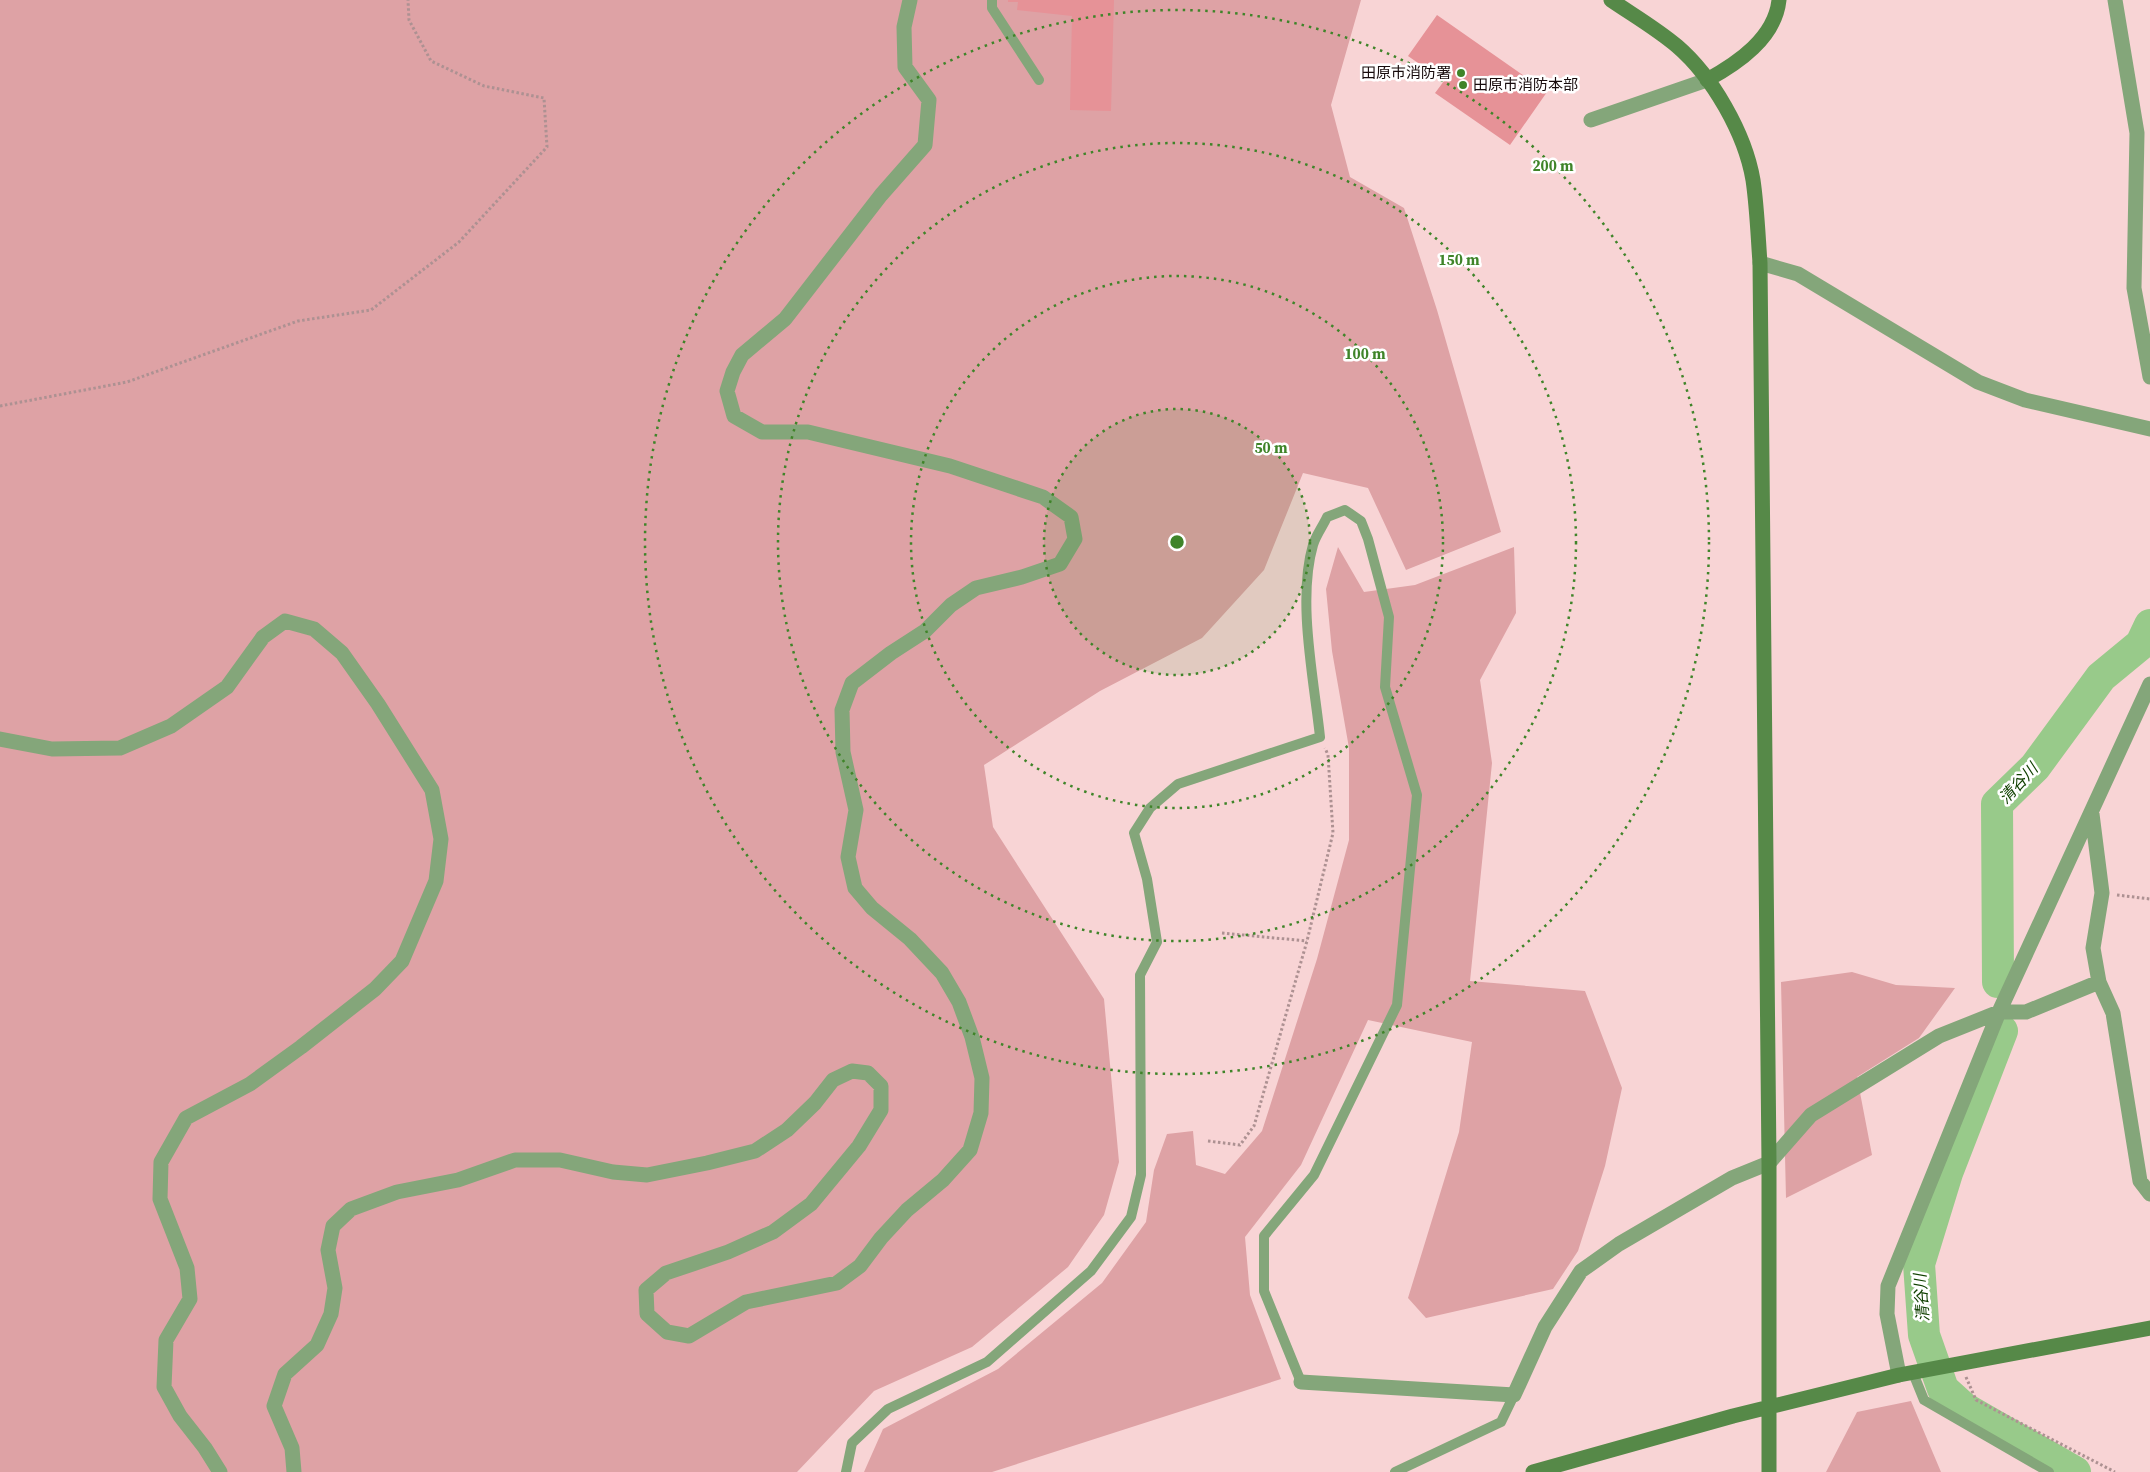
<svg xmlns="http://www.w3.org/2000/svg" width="2150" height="1472" viewBox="0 0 2150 1472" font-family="'Source Serif 4','Noto Sans JP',serif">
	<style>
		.green { fill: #dea2a5 }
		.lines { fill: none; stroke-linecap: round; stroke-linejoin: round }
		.river { stroke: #98ca8a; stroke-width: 32 }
		.building { fill: #e69297 }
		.path { stroke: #ad9192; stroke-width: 3; stroke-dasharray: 2.5 2.5; stroke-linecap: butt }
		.lane { stroke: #84a67a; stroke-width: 10 }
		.street { stroke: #84a67a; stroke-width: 15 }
		.secondary { stroke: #568948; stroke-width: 15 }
		.ring { fill: none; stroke: #3f8429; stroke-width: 2.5; stroke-dasharray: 2.5 5 }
		.poi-dot { fill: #3f8429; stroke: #fff; stroke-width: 2 }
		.labels { text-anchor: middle; stroke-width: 5; stroke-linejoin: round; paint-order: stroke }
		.poi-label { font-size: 15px; fill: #170b0c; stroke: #fff; text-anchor: end }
		.water-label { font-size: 16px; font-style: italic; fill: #104000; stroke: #fff }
		.centre { fill: #3f8429; stroke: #fff; stroke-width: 2.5 }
		.ring-label { font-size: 15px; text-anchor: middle; font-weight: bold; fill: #3f8429; stroke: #fff; stroke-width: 5; stroke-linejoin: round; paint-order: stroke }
	</style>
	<rect width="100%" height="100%" fill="#f8d4d5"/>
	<!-- green -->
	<path class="green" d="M0,0H1361L1331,105L1350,177L1404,208L1437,310L1501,532L1406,570L1368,488L1303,473L1264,570L1202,638L1100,691L984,765L993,827L1104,999L1119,1162L1104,1215L1068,1267L972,1347L874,1391L797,1472H0Z
		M1338,547L1364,592L1415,585L1514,547L1516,613L1480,680L1492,763L1470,981L1585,991L1622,1088L1605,1166L1578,1251L1553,1289L1426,1318L1408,1298L1459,1132L1472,1042L1368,1020L1301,1165L1245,1237L1250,1295L1281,1379L992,1472H864L883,1429L998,1369L1102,1283L1146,1222L1154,1170L1167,1134L1193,1131L1196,1165L1225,1174L1262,1131L1317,959L1349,840V748L1332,651L1326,589Z
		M1852,972L1896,985L1955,988L1919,1038L1857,1077L1872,1155L1786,1198L1781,982Z
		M1911,1401L1941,1472H1826L1857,1412Z"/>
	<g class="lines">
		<!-- river -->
		<path class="river" d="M1998,982L1997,804L2035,767L2101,677L2141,644L2150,625
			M2002,1031L1947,1173L1919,1264L1924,1335L1943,1389L1964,1408L2075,1472"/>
	</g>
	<!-- building -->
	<path class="building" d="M1008,0H1114L1111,111L1070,110L1072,16L1017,10L1018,2H1008Z
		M1437,15L1547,92L1510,145L1435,93L1444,81L1408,56Z"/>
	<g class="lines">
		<!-- path -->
		<path class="path" d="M0,406L127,382L298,321L371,310L459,242L547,147L544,98L484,86L431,61L409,20L408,0
			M2117,895L2150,899
			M1222,933L1307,941
			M1208,1141L1240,1145L1254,1126L1307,941L1333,833L1328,755L1325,748
			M1966,1377L1976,1400L2115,1472"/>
		<!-- lane -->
		<path class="lane" d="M992,0V8L1039,80
			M1913,1373L1924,1400L2049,1472
			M846,1472L852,1443L888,1409L987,1362L1091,1271L1131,1217L1141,1175L1140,975L1157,942L1147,879L1134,833L1150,808L1178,784L1320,737C1314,680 1297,600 1313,545C1316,535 1323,526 1327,517L1345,510L1361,521L1368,539L1389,617L1385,687L1417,795L1397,1005L1314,1175L1264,1236V1291L1301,1382
			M1395,1472L1501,1422L1514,1395"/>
		<!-- street -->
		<path class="street" d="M2115,0L2137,133L2134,288L2150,377
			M1591,120L1707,80
			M1760,263L1798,274L1978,382L2025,400L2150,429
			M0,739L52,749L120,748L171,726L227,687L263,637L285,621L314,629L342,653L378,704L432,790L441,839L436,881L402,961L375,989L301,1047L250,1084L186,1118L161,1162L160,1199L187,1268L190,1299L166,1340L164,1387L180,1416L205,1448L220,1472
			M2092,814L2102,893L2093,948L2099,982L2113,1013L2140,1181L2150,1194
			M1899,1375L1887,1314L1888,1286L1999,1012L2150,684
			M1301,1382L1514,1395L1545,1327L1581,1271L1619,1244L1732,1178L1769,1163L1811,1115L1939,1036L1999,1012H2026L2099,982
			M294,1472L292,1448L274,1406L285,1374L317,1345L331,1314L335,1288L328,1250L333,1226L351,1209L397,1192L458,1180L515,1160H560L613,1172L647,1175L707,1163L755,1151L787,1130L815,1103L833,1080L852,1071L868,1073L881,1086V1110L859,1146L811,1204L773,1232L728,1252L666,1273L646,1290L647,1314L667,1332L689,1336L746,1302L837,1283L860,1266L881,1238L907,1210L943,1180L970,1150L981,1113L982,1078L972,1037L959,1002L942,973L910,939L872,908L855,888L848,857L856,810L843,752L842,710L852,683L891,653L925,631L951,605L976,588L1022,577L1060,564L1075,539L1071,517L1043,497L950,466L808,432H762L734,416L727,391L733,372L742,355L785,319L881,195L925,145L929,100L905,67L904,27L910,0"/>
		<!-- secondary -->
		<path class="secondary" d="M1611,0C1633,15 1657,29 1677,46C1712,76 1745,133 1753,180C1757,207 1758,236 1760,263L1769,1163V1472
			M1707,80C1738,63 1775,38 1779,0
			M1533,1472L1733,1416L1899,1375L2150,1328"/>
	</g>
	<!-- distance rings -->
	<circle cx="1177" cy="542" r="133" fill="#3f8429" fill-opacity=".12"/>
	<g class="ring">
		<circle cx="1177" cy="542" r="133"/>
		<circle cx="1177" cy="542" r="266"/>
		<circle cx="1177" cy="542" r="399"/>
		<circle cx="1177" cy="542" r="532"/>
	</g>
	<!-- markers -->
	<g class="poi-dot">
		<circle cx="1461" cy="73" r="5"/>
		<circle cx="1463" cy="85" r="5"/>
	</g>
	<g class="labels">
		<!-- poi labels -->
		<g class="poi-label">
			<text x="1451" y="78">田原市消防署</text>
			<text x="1473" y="90" text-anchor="start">田原市消防本部</text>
		</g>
		<!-- water labels -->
		<g class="water-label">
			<text transform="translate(2018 783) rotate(-47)" y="6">清谷川</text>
			<text transform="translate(1921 1298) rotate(-94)" y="6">清谷川</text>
		</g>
	</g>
	<circle cx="1177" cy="542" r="8" class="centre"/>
	<g class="ring-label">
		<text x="1553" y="171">200 m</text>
		<text x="1459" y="265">150 m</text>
		<text x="1365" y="359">100 m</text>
		<text x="1271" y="453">50 m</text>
	</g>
</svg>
